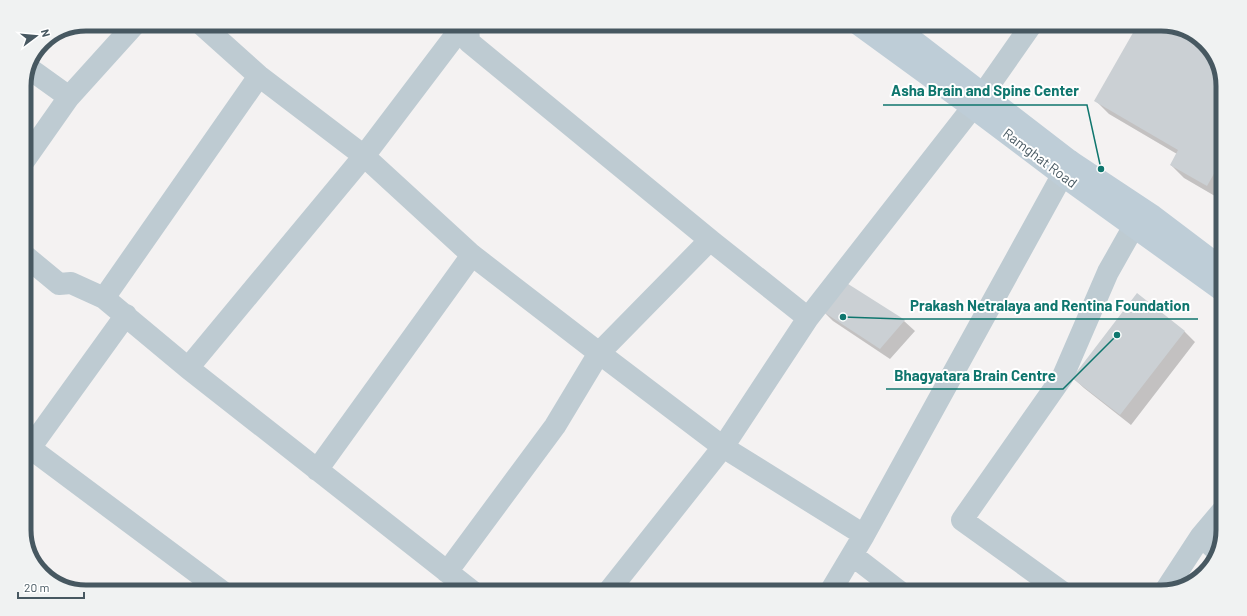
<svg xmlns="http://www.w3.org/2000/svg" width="1247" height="616" viewBox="0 0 1247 616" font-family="Barlow,sans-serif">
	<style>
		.shadow { fill: #0003 }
		.building { fill: #cbd0d4 }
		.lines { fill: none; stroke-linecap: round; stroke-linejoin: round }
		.street { stroke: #becbd2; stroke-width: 22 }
		.secondary { stroke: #becdd7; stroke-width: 22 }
		.labels { text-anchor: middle; stroke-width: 4; stroke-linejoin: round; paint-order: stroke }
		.street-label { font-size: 14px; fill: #475861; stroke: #fff }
		.rim { fill: none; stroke: #475861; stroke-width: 5 }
		.leader { fill: none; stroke: #0f766e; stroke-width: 1.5 }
		.callout-dot { fill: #0f766e; stroke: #fff; stroke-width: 1.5 }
		.callout-label { font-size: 15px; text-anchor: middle; font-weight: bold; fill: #0f766e; stroke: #fff; stroke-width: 4; stroke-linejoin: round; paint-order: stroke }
	</style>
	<rect width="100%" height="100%" fill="#f4f2f2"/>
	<!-- shadow -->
	<path class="shadow" d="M1140,24H1161L1188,30L1213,52L1223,83V194L1220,199L1184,178L1171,165L1177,154L1109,114L1096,101Z
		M845,283L904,321L915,331L890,359L833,321L823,311Z
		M1138,295L1185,332L1195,342L1131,425L1084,388L1073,378Z
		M1223,523V530L1222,533L1218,529Z"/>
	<!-- building -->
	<path class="building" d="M1138,24H1161L1188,30L1205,45L1203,49L1214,56L1223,83V158L1207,186L1170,165L1178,150L1094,101Z
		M845,282L905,320L880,349L822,311Z
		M1137,293L1185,331L1120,415L1072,378Z"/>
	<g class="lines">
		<!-- street -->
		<path class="street" d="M201,24L259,76L364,156L472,255L599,353L723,447L864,535
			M464,24L364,156L188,368L473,592
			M30,69L69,97
			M24,161L69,97L135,24
			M710,240L808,318
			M24,255L59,284L71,283L104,298
			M188,368L104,298L259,76
			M30,448L126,315
			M24,455L30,448L223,592
			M317,470L472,255
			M1201,536L1218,552
			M852,555L900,592
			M447,572L555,426L599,353L710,240L469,42L468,24
			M1165,591L1201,536L1223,510
			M608,592L723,447L808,318L983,94L1032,24
			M830,592L864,535L1070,161
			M1062,592L962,520L1063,376L1108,272L1134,226"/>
		<!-- secondary -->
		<path class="secondary" d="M858,24L972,107L1062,175L1223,291
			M892,24L1070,161L1153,216L1223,269"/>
	</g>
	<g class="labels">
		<!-- street labels -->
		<g class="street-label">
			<text transform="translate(1040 158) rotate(37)" y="5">Ramghat Road</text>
		</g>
	</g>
	<!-- crop -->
	<path d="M0 0H1247V616H0ZM86 31H1161A55 55 0 0 1 1216 86V530A55 55 0 0 1 1161 585H86A55 55 0 0 1 31 530V86A55 55 0 0 1 86 31Z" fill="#f0f2f2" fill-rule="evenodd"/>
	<path class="rim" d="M86 31H1161A55 55 0 0 1 1216 86V530A55 55 0 0 1 1161 585H86A55 55 0 0 1 31 530V86A55 55 0 0 1 86 31Z"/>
	<!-- callouts -->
	<path class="leader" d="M1101 169L1087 105H883M843 317L902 319H1198M1117 335L1063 389H886"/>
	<g class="callout-dot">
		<circle cx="1101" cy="169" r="4"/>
		<circle cx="843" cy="317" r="4"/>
		<circle cx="1117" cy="335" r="4"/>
	</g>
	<g class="callout-label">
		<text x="985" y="96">Asha Brain and Spine Center</text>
		<text x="1050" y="311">Prakash Netralaya and Rentina Foundation</text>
		<text x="975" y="381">Bhagyatara Brain Centre</text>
	</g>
	<!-- north arrow -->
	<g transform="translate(36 36) rotate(74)" stroke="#ffffff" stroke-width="3" paint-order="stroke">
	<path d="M0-3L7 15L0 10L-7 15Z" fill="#475861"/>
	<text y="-6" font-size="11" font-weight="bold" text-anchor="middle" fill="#475861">N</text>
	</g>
	<!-- scale -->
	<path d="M18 592v6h66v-6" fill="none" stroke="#475861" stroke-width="2"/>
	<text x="24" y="592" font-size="12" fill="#475861" stroke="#ffffff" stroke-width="3" paint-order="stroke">20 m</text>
</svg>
